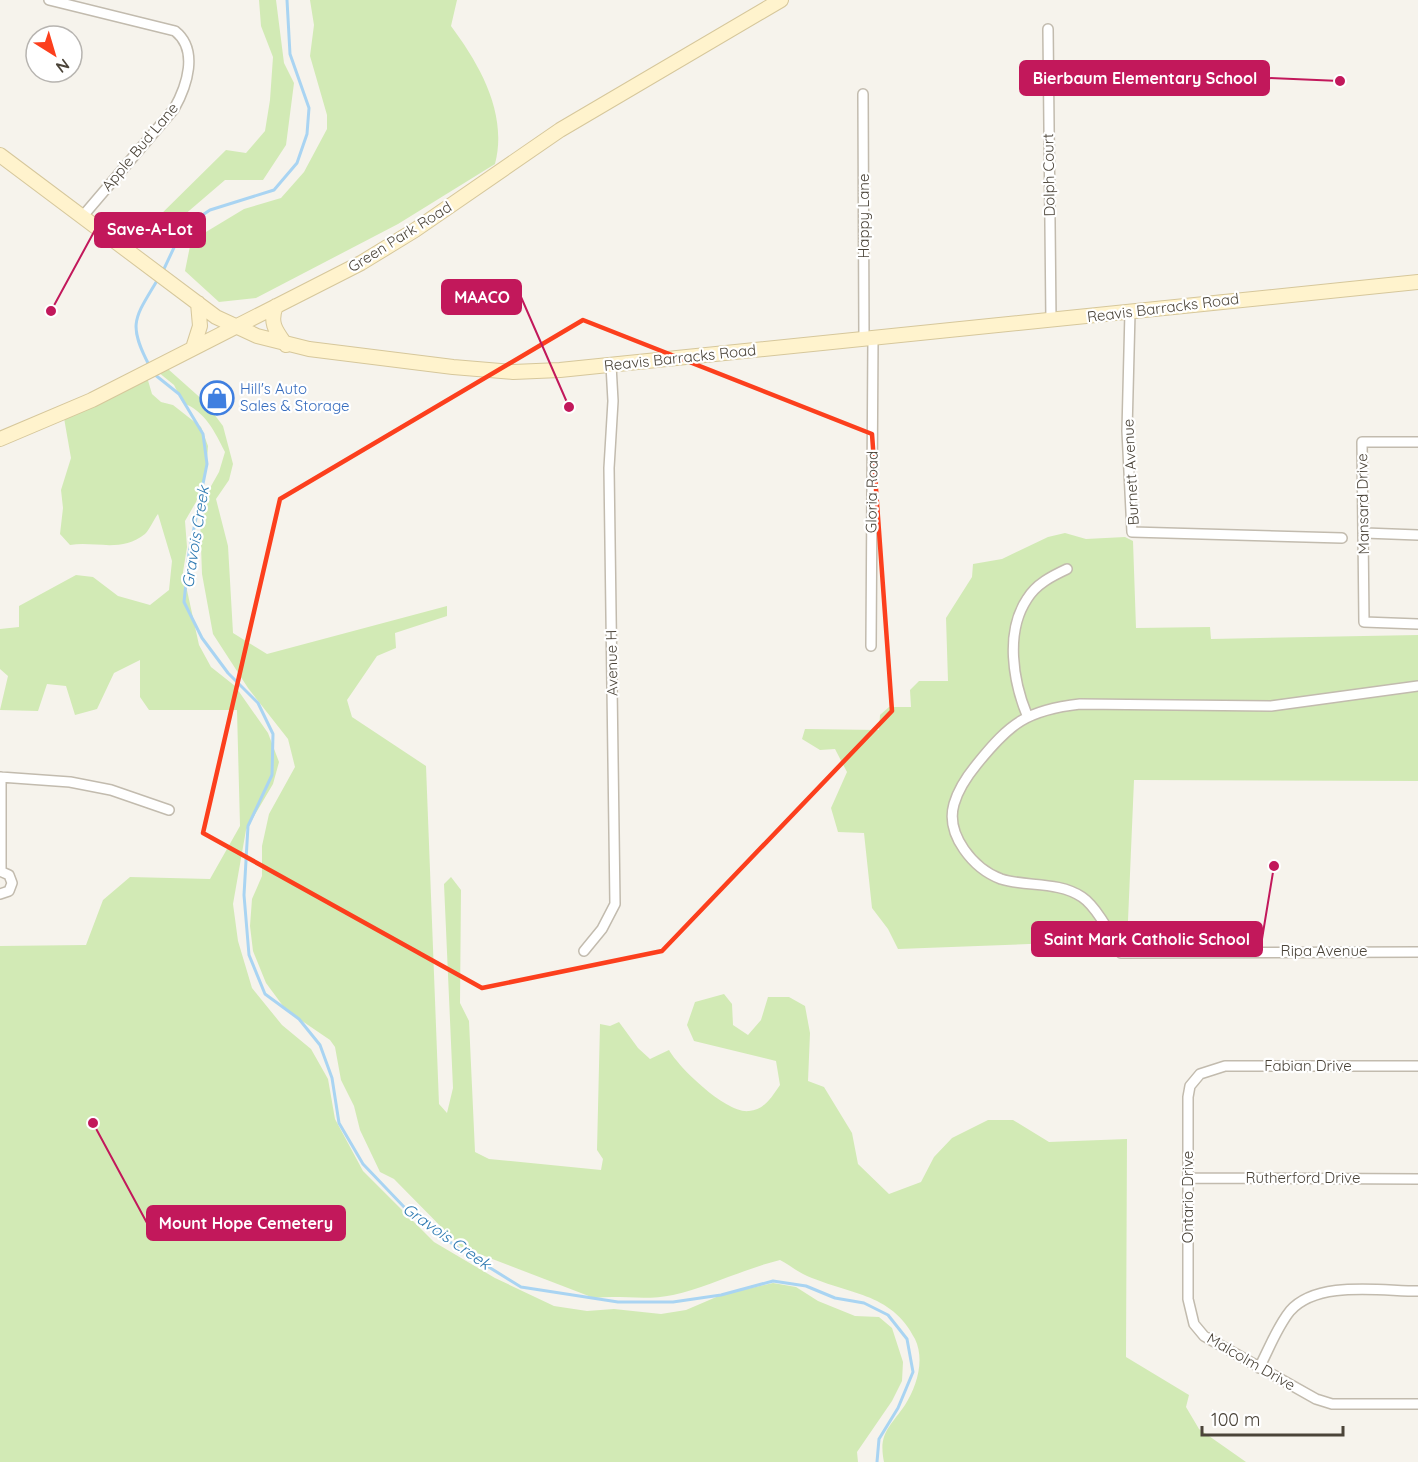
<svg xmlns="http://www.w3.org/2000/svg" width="1418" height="1462" viewBox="0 0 1418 1462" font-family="Quicksand,sans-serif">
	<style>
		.green { fill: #d2eab5 }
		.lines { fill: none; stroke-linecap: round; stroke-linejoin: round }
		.stream { stroke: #a9d4f2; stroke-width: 3 }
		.street-casing { stroke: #c2bbae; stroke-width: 12 }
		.secondary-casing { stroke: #d6c79b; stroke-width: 16 }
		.street { stroke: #fff; stroke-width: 9 }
		.secondary { stroke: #fff3cd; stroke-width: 14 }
		.marked { fill: none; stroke: #fc3f1d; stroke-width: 4.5; stroke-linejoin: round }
		.labels { text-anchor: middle; stroke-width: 4.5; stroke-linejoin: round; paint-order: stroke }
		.street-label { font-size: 15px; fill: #4b4439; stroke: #fff }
		.shop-label { font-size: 15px; fill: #366cbe; stroke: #fff; text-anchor: start }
		.water-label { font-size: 16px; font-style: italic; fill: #2e7ab2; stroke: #fff }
		.leader { fill: none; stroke: #c2185b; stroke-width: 2 }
		.callout-dot { fill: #c2185b; stroke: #fff; stroke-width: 2 }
		.callout { fill: #c2185b; stroke: #c2185b; stroke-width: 2 }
		.callout-label { font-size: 16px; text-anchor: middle; font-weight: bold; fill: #fff }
	</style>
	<rect width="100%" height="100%" fill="#f6f3ec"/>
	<!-- green -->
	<path class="green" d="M259,0H276L284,63L294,83L286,145L263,180H225L169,228L156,247L145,241L150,225L226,150L246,153L265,131L270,100L273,57L261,26Z
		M310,0H457L451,26C480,65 508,114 495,164L398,224L256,298L219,302L185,271L191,241L244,209L281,198L304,172L327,129V115L310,56L314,25Z
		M168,369L205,402L223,426L233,464L229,480L216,499L228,546L233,633L267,654L447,606V616L395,633L396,648L377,656L347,700L352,717L426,766L439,1104L447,1113L453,1088L444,884L451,877L461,890L460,1003L469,1021L475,1152L489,1159L601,1170L603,1159L597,1150L600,1024L610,1026L619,1022L638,1048L650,1059L669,1050C679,1068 727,1114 749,1111C765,1109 771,1098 780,1085L776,1061L694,1041L687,1025L695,1002L724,994L732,1004L733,1025L748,1035L761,1020L768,997H789L805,1006L810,1033L808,1081L824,1087L852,1133L858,1164L889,1194L921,1182L934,1157L952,1138L988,1120H1013L1049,1142L1127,1139L1126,1357L1189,1395L1186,1407L1199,1429L1246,1462H884C878,1433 890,1427 905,1405C917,1386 925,1360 915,1339C891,1291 847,1295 803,1274C795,1270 788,1264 780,1260C743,1269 709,1287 673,1295C646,1301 621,1295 594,1298L461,1247L394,1179L380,1172L360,1130L354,1106L341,1080L335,1047L330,1040L286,1010L266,983L253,951L250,926L252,899L262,876V846L269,814L295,767L288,739L248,688L213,634L202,574L200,518L206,495L219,472L225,452C215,432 205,411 183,403L174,385L158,372Z
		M147,377L152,394L161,402L173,405L201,427L208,446L206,473L196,502L185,521L187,547L183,572L199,645L211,667L235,686L268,733L279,762L273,784L246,830L233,904L238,941L252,988L282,1025L311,1049L328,1079L335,1119L363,1171L434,1242L495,1278L554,1306L587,1311L614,1309L661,1314L686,1310L721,1295L773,1283L796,1287L818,1301L855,1316L879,1317L892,1328L903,1362L902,1381L892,1401L857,1452L858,1462H0V946L86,945L103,900L130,877L210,879L240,826L237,710H149L140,697V660L114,673L97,709L75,715L66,686L47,684L38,711L0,710L8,676L0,669V629L19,627V606L76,575L93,577L118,596L150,605L169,590L172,561L158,514C154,519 150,529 145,534C122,553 95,541 70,545L60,534L63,508L61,490L71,458L64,418Z
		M1065,533L1086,539L1125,537L1133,541L1136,628L1210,627L1211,639L1418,635V781L1134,780L1127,944L1055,943L898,949L888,929L872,908L864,833L838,832L831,808L847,772L835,749L820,750L802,739L805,729L879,730L880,715L889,707H911L910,690L919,681H948L946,618L972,577L973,564L1002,559L1048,537Z"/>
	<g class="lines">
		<!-- stream -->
		<path class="stream" d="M163,271L178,239L192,222L210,210L274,190L297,163L307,134L309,108L290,54L287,0
			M149,365C127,323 135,318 158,279
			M154,374L179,394L203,434L207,464L189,553L184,602L202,638L228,673L258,703L273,734L272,775L248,826L244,895L249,955L265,994L299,1019L320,1045L332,1078L339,1123L363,1164L406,1209L458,1248L521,1287L618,1302H673L721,1295L773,1281L806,1286L835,1298L864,1303L888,1315L907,1339L913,1372L898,1408L879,1439L877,1462"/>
		<!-- street casing -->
		<g class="street-casing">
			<path id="street" d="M49,0L175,31C199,50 187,86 174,109L82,217
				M1048,29L1051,321
				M863,94L864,339
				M1130,312L1127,431L1132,532L1342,538
				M1418,442H1362L1364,622L1418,624
				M1365,533L1418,535
				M871,646L873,338
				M1418,686L1271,706L1080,704C1027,710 1010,723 977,764C968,775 958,790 954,804C945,835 974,869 1001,879C1026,887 1058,881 1082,897C1097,907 1112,937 1121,953L1418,952
				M1027,715C1013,681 1005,632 1027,599C1036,584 1052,576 1067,569
				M0,777L70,782L111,790L169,810
				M0,871L9,875L12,883L9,891L0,894
				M1,871V777
				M584,951L602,929L615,904L609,468L613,401L611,365
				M1418,1066H1225L1200,1074L1190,1086L1188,1097V1299L1194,1324L1204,1336L1316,1399L1332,1404H1418
				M1188,1178L1418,1179
				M1259,1368C1269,1349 1277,1327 1290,1311C1317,1280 1380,1291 1418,1291"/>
		</g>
		<!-- secondary casing -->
		<g class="secondary-casing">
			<path id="secondary" d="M0,155L216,317L257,336L309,349L453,367L513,372L560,370L1418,282
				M276,306C269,323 276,331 286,345
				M193,348L200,326L198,303
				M0,439L92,400L361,263L415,230L560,130L781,0"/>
		</g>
		<!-- street -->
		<use href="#street" class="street"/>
		<!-- secondary -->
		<use href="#secondary" class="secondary"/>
	</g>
	<!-- marked area -->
	<path class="marked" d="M583,320L872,434L892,711L662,951L482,988L203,833L280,499Z"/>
	<!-- icons -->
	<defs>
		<g id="shop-ring" transform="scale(1.725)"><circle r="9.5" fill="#fff" stroke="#3f7fe0" stroke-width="1.5"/><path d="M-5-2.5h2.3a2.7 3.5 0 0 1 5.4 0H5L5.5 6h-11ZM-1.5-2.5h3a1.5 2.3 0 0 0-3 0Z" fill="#3f7fe0"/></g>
	</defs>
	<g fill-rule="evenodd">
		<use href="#shop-ring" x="217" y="398"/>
	</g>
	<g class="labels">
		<!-- street labels -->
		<g class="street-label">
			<text transform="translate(140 147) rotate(-50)" y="5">Apple Bud Lane</text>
			<text transform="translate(1049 175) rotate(-91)" y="5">Dolph Court</text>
			<text transform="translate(864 216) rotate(-90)" y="5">Happy Lane</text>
			<text transform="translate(400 237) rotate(-32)" y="5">Green Park Road</text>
			<text transform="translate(1163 308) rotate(-7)" y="5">Reavis Barracks Road</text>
			<text transform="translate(680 358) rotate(-6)" y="5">Reavis Barracks Road</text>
			<text transform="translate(1131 472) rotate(-93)" y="5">Burnett Avenue</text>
			<text transform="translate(872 492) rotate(-89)" y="5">Gloria Road</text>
			<text transform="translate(1363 504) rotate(-91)" y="5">Mansard Drive</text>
			<text transform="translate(612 663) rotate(-91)" y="5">Avenue H</text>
			<text x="1324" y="956">Ripa Avenue</text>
			<text x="1308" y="1071">Fabian Drive</text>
			<text x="1303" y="1183">Rutherford Drive</text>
			<text transform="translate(1188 1197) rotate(-90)" y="5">Ontario Drive</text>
			<text transform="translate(1251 1362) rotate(30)" y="5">Malcolm Drive</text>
		</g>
		<!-- shop labels -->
		<g class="shop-label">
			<text x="240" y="394">Hill's Auto<tspan x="240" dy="17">Sales &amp; Storage</tspan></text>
		</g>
		<!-- water labels -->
		<g class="water-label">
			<text transform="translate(195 537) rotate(-81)" y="6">Gravois Creek</text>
			<text transform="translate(447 1236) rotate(35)" y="6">Gravois Creek</text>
		</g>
	</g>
	<!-- callouts -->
	<path class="leader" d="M1340 81L1269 78M51 311L95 230M569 407L521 297M1274 866L1262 939M93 1123L147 1223"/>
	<g class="callout-dot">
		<circle cx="1340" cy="81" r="6"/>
		<circle cx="51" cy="311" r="6"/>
		<circle cx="569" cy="407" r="6"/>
		<circle cx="1274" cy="866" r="6"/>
		<circle cx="93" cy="1123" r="6"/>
	</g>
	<g class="callout">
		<rect x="1020" y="61" width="249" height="34" rx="6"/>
		<rect x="95" y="213" width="110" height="34" rx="6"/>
		<rect x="442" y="280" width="79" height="34" rx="6"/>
		<rect x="1032" y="922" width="230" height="34" rx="6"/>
		<rect x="147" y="1206" width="198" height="34" rx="6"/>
	</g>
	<g class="callout-label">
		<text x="1145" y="84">Bierbaum Elementary School</text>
		<text x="150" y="235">Save-A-Lot</text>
		<text x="482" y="303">MAACO</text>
		<text x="1147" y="945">Saint Mark Catholic School</text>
		<text x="246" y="1229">Mount Hope Cemetery</text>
	</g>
	<!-- north arrow -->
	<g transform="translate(54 54) rotate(143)"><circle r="28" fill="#ffffff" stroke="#b7b4b0" stroke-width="1.5"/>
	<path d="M0-4.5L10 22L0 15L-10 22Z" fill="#fc3f1d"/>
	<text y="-9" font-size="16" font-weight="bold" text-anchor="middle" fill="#4b4439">N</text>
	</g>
	<!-- scale -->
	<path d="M1202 1426v9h141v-9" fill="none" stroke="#4b4439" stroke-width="3"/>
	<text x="1211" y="1426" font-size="18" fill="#4b4439" stroke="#ffffff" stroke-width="4.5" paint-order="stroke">100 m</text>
</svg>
